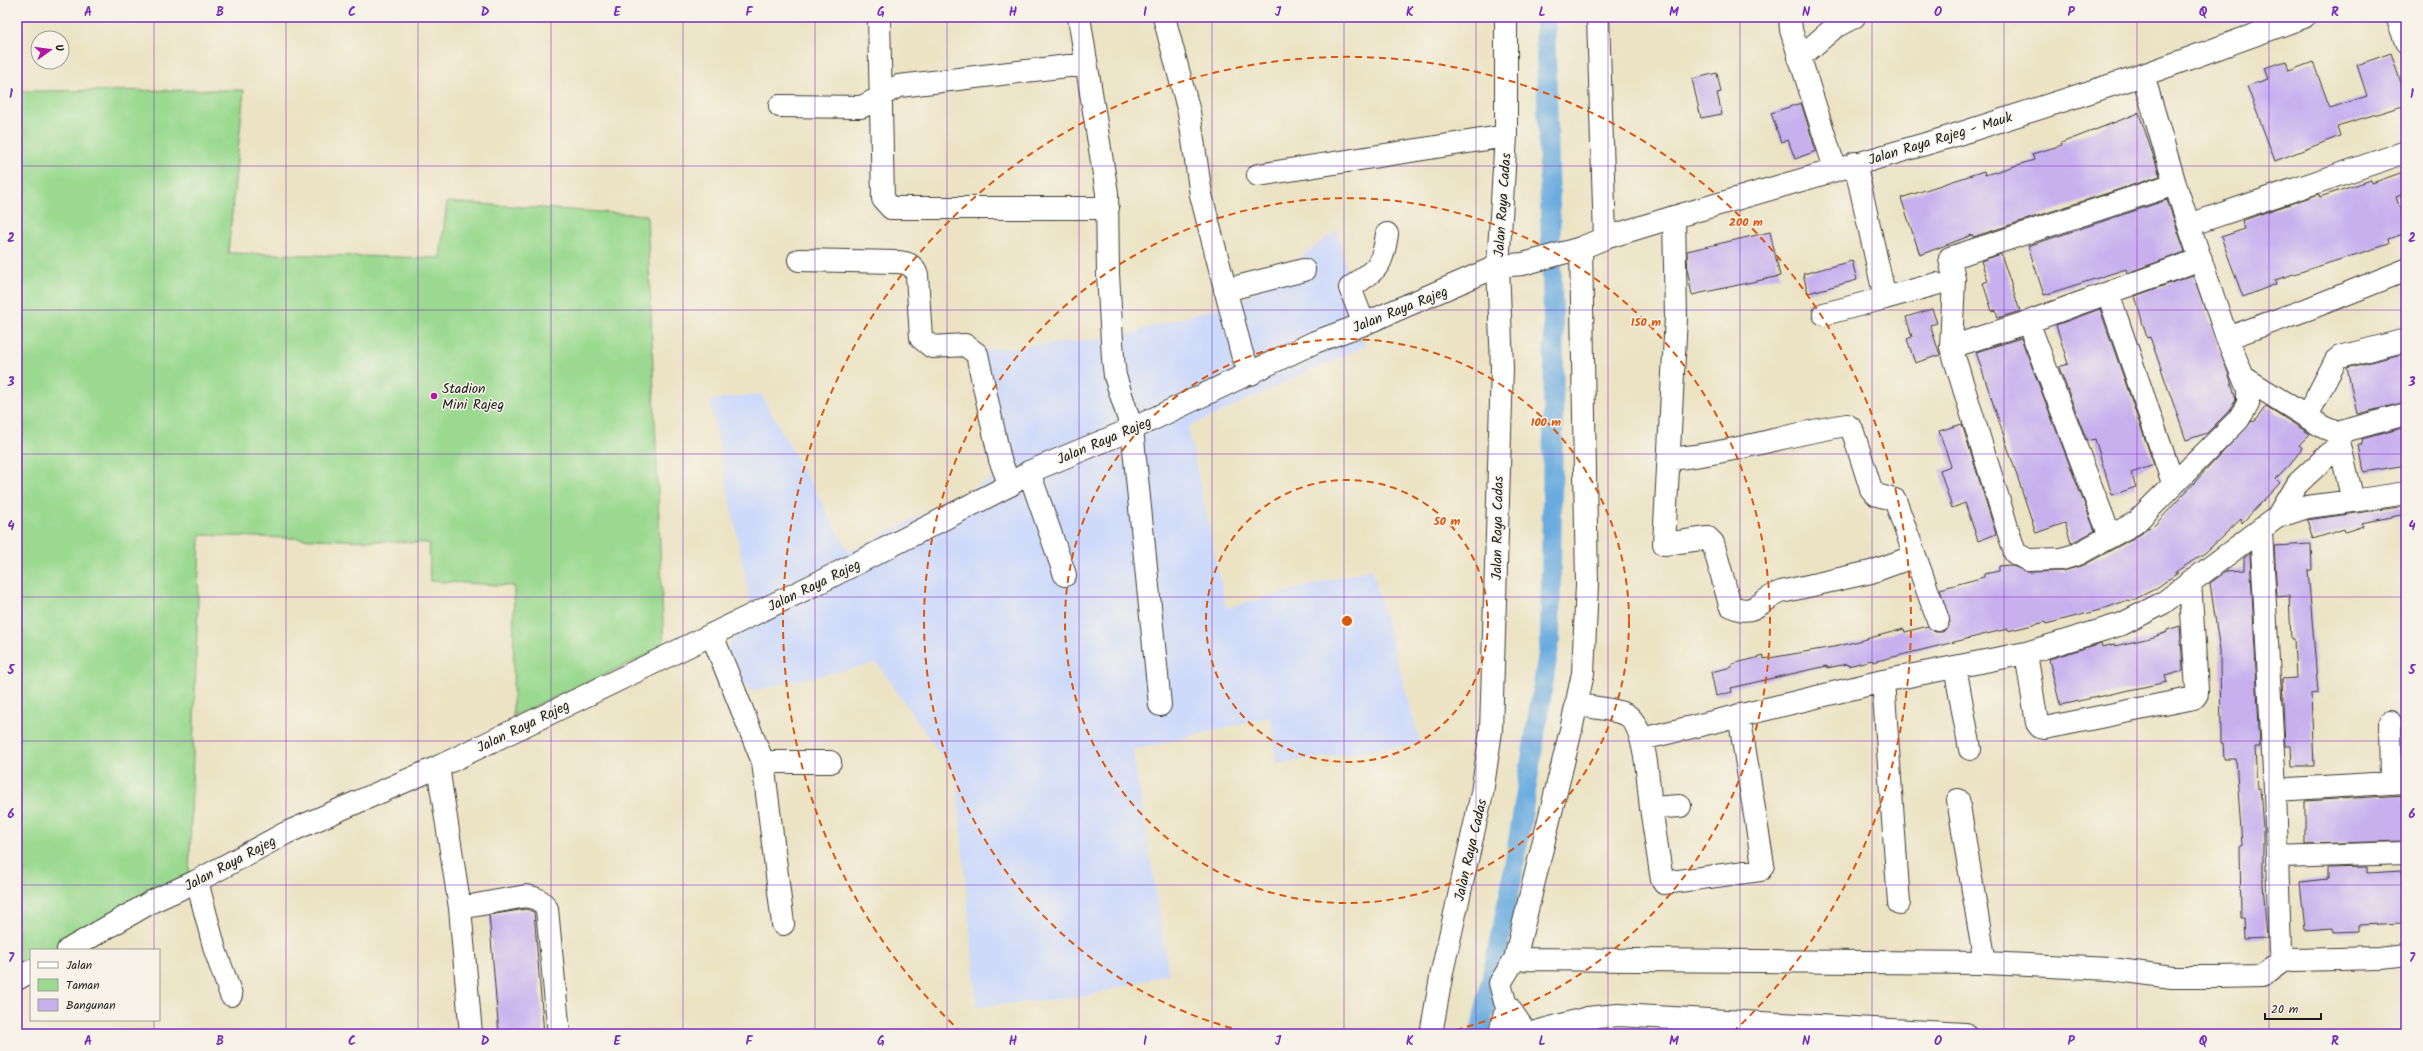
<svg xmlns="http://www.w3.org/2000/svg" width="2423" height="1051" viewBox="0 0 2423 1051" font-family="Kalam,sans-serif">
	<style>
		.built { fill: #cedafa }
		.green { fill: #9ad98f; stroke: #5b7a56 }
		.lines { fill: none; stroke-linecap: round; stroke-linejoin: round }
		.canal { stroke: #6bacdf; stroke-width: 20 }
		.building { fill: #c8b0ee }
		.minor-casing { stroke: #3b3a35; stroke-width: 24 }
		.major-casing { stroke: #3b3a35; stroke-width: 24 }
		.minor { stroke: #fff; stroke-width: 22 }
		.major { stroke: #fff; stroke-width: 22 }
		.grid { fill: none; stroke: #7b2cbf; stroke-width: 1; stroke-opacity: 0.55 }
		.ring { fill: none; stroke: #de560d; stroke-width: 2; stroke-dasharray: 7 5 }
		.poi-dot { fill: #b5179e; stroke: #f7f3e8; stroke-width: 1.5 }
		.labels { text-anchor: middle; stroke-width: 3; stroke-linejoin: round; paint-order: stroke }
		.street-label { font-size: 14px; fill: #1c1c1c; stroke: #f7f3e8 }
		.poi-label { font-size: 14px; fill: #1c1c1c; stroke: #f7f3e8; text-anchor: start }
		.centre { fill: #de560d; stroke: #f7f3e8; stroke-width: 2 }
		.ring-label { font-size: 12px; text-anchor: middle; font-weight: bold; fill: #de560d; stroke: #f7f3e8; stroke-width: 3; stroke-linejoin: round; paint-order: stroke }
		.neatline { fill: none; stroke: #7b2cbf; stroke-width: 1.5 }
		.grid-label { font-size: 13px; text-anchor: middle; font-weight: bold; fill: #7b2cbf }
	</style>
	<rect width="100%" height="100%" fill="#f7f3e8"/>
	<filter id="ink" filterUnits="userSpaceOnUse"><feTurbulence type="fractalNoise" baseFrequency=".025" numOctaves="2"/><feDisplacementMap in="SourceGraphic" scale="8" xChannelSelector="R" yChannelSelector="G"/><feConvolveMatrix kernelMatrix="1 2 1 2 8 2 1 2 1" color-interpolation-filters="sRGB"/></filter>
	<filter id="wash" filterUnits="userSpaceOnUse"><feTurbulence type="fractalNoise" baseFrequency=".012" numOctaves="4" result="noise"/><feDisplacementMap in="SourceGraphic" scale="16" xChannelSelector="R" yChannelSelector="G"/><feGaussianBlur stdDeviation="0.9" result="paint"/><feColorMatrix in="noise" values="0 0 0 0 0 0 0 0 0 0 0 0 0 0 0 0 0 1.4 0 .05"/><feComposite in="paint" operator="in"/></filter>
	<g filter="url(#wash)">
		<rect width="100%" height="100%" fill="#ece3c4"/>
		<!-- built -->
		<path class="built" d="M1337,230L1365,346L1188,427L1226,608L1372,569L1420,743L1276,764L1271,717L1133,750L1169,974L1087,996L977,1007L956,777L877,663L751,691L721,658L752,611L710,400L761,394L849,552L1007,471L975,351L1114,338L1244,300Z"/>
		<!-- green -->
		<path class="green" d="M244,90L228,253L440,258L447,202L647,215L664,648L513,716L514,586L430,581L429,543L200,535L189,881L59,950H31V965L17,972V91Z"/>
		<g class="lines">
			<!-- canal -->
			<path class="canal" d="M1480,1034L1511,885L1550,641L1554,357L1545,17"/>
		</g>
		<g id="blocks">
			<!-- building -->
			<path class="building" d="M2391,53L2401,83L2406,82V105L2337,126L2340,136L2275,161L2247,86L2268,79L2264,68L2286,61L2289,71L2313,62L2330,108L2367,96L2357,65Z
				M1717,73L1721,92L1717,93L1722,114L1701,118L1692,79Z
				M1801,103L1816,151L1795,159L1788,140L1781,142L1771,113Z
				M2139,113L2160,176L1973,237L1972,235L1920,255L1901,198L1984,171L1985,175L2034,160L2032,154L2062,145L2061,143Z
				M2406,171V193L2396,197L2406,226V233L2388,239L2389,244L2275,280L2276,284L2243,297L2221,237L2245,229L2242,221L2255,216L2319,194L2320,197L2371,180L2372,183Z
				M2167,200L2185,252L2127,273L2126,269L2044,295L2028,246Z
				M1770,232L1780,276L1692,295L1688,274L1687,251Z
				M2001,254L2020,311L1998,318L1996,310L1992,311L1983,283L1988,281L1981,261Z
				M1852,261L1857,280L1808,293L1803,274Z
				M2193,275L2229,375L2236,400L2228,412L2207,433L2186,440L2150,337L2147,338L2135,296Z
				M1932,309L1937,323L1930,325L1940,355L1915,363L1907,339L1912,337L1906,317Z
				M2100,309L2154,465L2131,473L2136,487L2112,495L2095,439L2087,441L2059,367L2068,364L2056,325Z
				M2021,338L2095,531L2071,543L2065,523L2036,533L1976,352Z
				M2406,353V402L2357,414L2347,368Z
				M2266,406L2310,434L2299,445L2302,448L2290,465L2276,479L2280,483L2242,523L2241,519L2205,553L2174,573H2178L2155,589L2129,602L2128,600L2100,610L2046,624L2045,622L2008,631L2007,629L1873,662L1872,660L1848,666L1847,664L1827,668V666L1773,678L1731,688L1732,692L1716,696L1711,672L1732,667V664L1764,656V659L1839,646L1904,629L1905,632L1928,626L1935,632H1943L1950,622L1940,589L1984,577V574L1999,571V566L2010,565L2028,572L2063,571L2084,565L2141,534L2149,527L2151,529L2252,421L2254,422Z
				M1962,424L1996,534L1978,541L1965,503L1952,508L1940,470L1951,466L1939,431Z
				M2406,427V465L2364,472L2359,445H2363L2362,439Z
				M2406,506V514L2361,523L2363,526L2345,532L2344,529L2313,539L2307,520Z
				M2311,544L2312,570H2308L2318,693L2311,694L2314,766H2292L2291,746H2285L2282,679L2296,678L2294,639H2291L2289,596L2277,597L2274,546Z
				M2250,553L2260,747H2255L2257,789H2260L2263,828V884L2267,938L2245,939L2244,918H2241L2240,847L2242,846L2236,759H2224L2223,743H2221L2220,651L2210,583L2227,571L2244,570V558Z
				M2180,626L2183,671L2165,676L2167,682L2060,705L2049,659L2101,643L2102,647L2115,644L2116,646L2154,637L2167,632V630Z
				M2406,795V841L2305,844V801Z
				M2367,867V873L2401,871V874H2406V896H2402L2403,923L2359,925V931L2333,932V928L2305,930L2300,882L2327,879V868Z
				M526,909L534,912L544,1034H499L489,915Z"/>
		</g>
	</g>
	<g filter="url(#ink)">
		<use href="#blocks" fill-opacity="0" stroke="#3b3a35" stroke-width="1"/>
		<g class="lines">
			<!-- minor casing -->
			<g class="minor-casing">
				<path id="minor" d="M879,17L883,199L891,208H1108
					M1079,17L1107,193L1108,274L1113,358L1115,376L1132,429L1160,705
					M1164,17L1189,112L1201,195L1242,354L1251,374
					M1598,17L1605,238
					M1790,17L1791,30L1835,169
					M2397,17L2406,42
					M1799,58L1835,27L1854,17
					M2143,75L2175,184L2227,338L2248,389V404L2238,420L2135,523L2078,554L2062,559L2028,560L2015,553L1951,347L1954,279L1950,258L2175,184
					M780,106L861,107C875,102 885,92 899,86L1085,64
					M1855,163L1885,298L1936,284
					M1258,175L1506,136
					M1674,217L1676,317L1664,544L1708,538L1713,543L1730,605C1753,619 1761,599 1781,592L1871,572L1915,556
					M2189,225L2406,152
					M799,260L898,262C909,263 913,265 917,275L921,338L932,347L965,345L977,354L1000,460L1010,485
					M1225,290L1304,270
					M2108,293L2173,483
					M1824,314L1885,298
					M2028,322L2110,536
					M1364,324L1350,288C1377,268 1382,269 1387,234
					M2227,338L2308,309L2406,270
					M1951,347L2028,322L2201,259
					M2243,377L2323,427L2337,433L2406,414
					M2307,416L2336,360L2340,357L2406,340
					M1669,459C1730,454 1787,434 1847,425L1852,429L1871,489L1877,495L1895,500L1938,620
					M1029,472L1065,575
					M2353,501L2406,493
					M2277,517L2296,485L2339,445
					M2261,531L2275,790L2280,951L2285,959L2295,960L2380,958L2406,955
					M712,635L763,762L783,924
					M2026,653L2037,723L2040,727L2045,728L2194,698L2197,694V690L2190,581
					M1955,667L1970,749
					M1576,704C1591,708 1611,708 1625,714C1647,724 1648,786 1651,808L1680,806
					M2390,722L2391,782
					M1642,739L1883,681
					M763,762H830
					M438,767L460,908L471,1034
					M2275,790L2406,782
					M1958,800L1985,963
					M1651,808L1662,880L1664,883L1760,870L1763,865L1739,715
					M2277,857L2406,853
					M197,881L215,950L231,995
					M1899,903L1883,681L2026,653L2122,624L2163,603L2277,517L2307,507L2353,501L2337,433
					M460,908L526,896C536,898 542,900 547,909L559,1034
					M1515,959L1985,963L2111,969L2172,977H2218L2262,976L2285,959
					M1431,1034L1442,972L1482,793L1491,731L1502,368L1498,266L1506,136V17
					M1500,1034L1504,1016L1509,1008
					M1527,1034L1505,1002L1500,983L1515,959L1571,730L1583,673L1587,584L1581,248
					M1528,1034L1587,1018L1618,1015L1965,1034"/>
			</g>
			<!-- major casing -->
			<g class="major-casing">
				<path id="major" d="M68,950L153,901L197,881L286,833L438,767L515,730L820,582L1010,485L1029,472L1132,429L1315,342L1364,324L1498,266L1523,264L1581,248L1605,238L1674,217L1946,138L2143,75L2304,17
					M17,979L31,971"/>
			</g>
			<!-- minor -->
			<use href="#minor" class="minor"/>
			<!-- major -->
			<use href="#major" class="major"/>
		</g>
	</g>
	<!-- grid -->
	<path class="grid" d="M154,17V950M286,17V1034M418,17V1034M551,17V1034M683,17V1034M815,17V1034M947,17V1034M1079,17V1034M1212,17V1034M1344,17V1034M1476,17V1034M1608,17V1034M1740,17V1034M1872,17V1034M2004,17V1034M2137,17V1034M2269,17V1034M17,166H2406M17,310H2406M17,454H2406M17,597H2406M17,741H2406M17,885H2406M154,1020V1034"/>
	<!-- distance rings -->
	<g class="ring">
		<circle cx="1347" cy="621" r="141"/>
		<circle cx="1347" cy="621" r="282"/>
		<path d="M1255 1034A423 423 0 1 1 1439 1034"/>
		<path d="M962 1033A564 564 0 1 1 1732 1033"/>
	</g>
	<!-- markers -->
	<circle class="poi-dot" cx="434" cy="396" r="4"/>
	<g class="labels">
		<!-- street labels -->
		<g class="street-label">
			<text transform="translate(1940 138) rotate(-17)" y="5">Jalan Raya Rajeg - Mauk</text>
			<text transform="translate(1502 205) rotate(-86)" y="5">Jalan Raya Cadas</text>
			<text transform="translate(1400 309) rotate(-22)" y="5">Jalan Raya Rajeg</text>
			<text transform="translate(1104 440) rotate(-23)" y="5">Jalan Raya Rajeg</text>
			<text transform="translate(1497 528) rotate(-89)" y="5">Jalan Raya Cadas</text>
			<text transform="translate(814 585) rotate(-26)" y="5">Jalan Raya Rajeg</text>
			<text transform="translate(523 726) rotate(-26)" y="5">Jalan Raya Rajeg</text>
			<text transform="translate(1470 850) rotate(-77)" y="5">Jalan Raya Cadas</text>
			<text transform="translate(230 863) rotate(-28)" y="5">Jalan Raya Rajeg</text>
		</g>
		<!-- poi labels -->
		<g class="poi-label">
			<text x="442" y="393">Stadion<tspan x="442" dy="16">Mini Rajeg</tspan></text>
		</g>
	</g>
	<circle cx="1347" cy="621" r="6" class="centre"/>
	<g class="ring-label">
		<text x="1746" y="226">200 m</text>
		<text x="1646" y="326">150 m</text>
		<text x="1546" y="426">100 m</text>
		<text x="1447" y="525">50 m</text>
	</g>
	<!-- margin -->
	<rect width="2423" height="1051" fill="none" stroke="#f7f3e8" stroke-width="44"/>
	<!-- legend -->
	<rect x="30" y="949" width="130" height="72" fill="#f7f3e8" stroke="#9f9d96"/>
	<rect x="38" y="962" width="20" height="6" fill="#ffffff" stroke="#9f9d96"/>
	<text x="66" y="969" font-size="12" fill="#1c1c1c">Jalan</text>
	<rect x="38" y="979" width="20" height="12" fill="#9ad98f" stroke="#9f9d96"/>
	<text x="66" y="989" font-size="12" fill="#1c1c1c">Taman</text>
	<rect x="38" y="999" width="20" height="12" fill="#c8b0ee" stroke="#9f9d96"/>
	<text x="66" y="1009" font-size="12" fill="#1c1c1c">Bangunan</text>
	<!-- north arrow -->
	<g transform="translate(50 50) rotate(76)"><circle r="19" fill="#f7f3e8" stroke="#9f9d96"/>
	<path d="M0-3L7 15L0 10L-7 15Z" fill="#b5179e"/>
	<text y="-6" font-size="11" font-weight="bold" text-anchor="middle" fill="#1c1c1c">U</text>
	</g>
	<!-- scale -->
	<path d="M2265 1013v6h56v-6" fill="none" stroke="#1c1c1c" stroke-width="2"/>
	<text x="2271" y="1013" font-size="12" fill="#1c1c1c" stroke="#f7f3e8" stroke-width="3" paint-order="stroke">20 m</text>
	<rect x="22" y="22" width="2379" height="1007" class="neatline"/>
	<g class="grid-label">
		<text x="88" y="16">A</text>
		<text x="220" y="16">B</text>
		<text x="352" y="16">C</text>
		<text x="485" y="16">D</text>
		<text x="617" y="16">E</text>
		<text x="749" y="16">F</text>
		<text x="881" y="16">G</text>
		<text x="1013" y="16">H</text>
		<text x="1145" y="16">I</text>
		<text x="1278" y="16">J</text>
		<text x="1410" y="16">K</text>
		<text x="1542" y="16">L</text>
		<text x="1674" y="16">M</text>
		<text x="1806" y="16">N</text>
		<text x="1938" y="16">O</text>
		<text x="2071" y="16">P</text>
		<text x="2203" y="16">Q</text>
		<text x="2335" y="16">R</text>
		<text x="11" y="98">1</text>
		<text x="2412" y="98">1</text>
		<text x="11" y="242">2</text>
		<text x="2412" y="242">2</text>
		<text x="11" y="386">3</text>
		<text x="2412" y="386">3</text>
		<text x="11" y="530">4</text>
		<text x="2412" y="530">4</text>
		<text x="11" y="674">5</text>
		<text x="2412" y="674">5</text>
		<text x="11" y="818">6</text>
		<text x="2412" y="818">6</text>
		<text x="11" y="962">7</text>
		<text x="2412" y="962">7</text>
		<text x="88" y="1045">A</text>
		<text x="220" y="1045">B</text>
		<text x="352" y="1045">C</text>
		<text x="485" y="1045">D</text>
		<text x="617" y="1045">E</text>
		<text x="749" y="1045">F</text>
		<text x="881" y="1045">G</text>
		<text x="1013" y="1045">H</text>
		<text x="1145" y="1045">I</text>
		<text x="1278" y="1045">J</text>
		<text x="1410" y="1045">K</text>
		<text x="1542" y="1045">L</text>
		<text x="1674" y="1045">M</text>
		<text x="1806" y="1045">N</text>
		<text x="1938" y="1045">O</text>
		<text x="2071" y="1045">P</text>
		<text x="2203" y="1045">Q</text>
		<text x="2335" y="1045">R</text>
	</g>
</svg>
